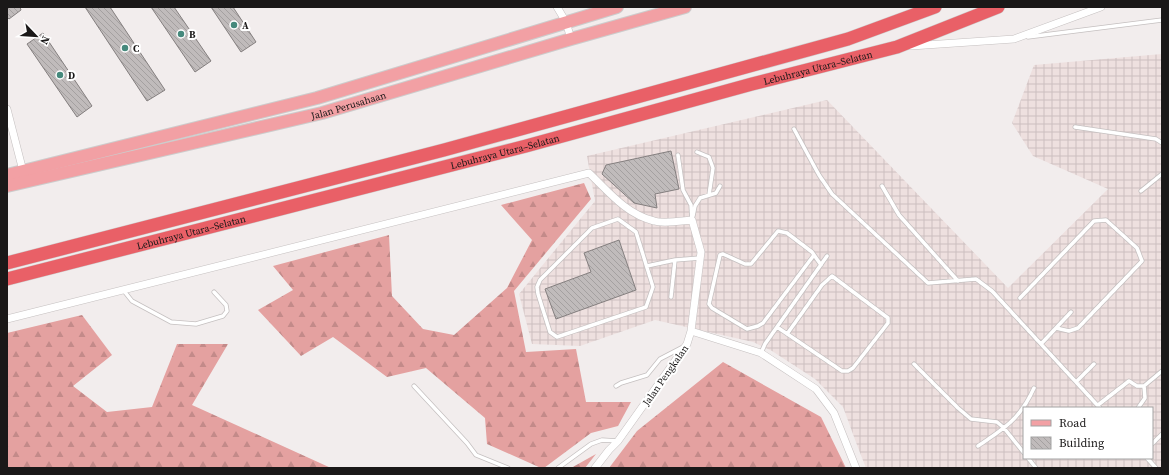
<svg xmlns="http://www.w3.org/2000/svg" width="1169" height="475" viewBox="0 0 1169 475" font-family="'Source Serif 4',serif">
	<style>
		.industrial { fill: url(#industrial-grid); fill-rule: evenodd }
		.forest { fill: url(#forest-firs) }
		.building { fill: url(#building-back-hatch); stroke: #847f7f }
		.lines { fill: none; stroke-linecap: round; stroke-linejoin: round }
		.service-casing { stroke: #c5c0c0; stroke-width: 5 }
		.minor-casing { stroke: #c5c0c0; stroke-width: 8 }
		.primary-casing { stroke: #cdcccc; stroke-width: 14 }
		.motorway-casing { stroke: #cdcccc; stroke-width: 14 }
		.service { stroke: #fff; stroke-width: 3.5 }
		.minor { stroke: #fff; stroke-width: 7 }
		.primary { stroke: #f2a0a4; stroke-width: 12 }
		.motorway { stroke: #e96067; stroke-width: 13 }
		.poi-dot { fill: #45897c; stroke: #fff; stroke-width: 1.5 }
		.labels { text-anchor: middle; stroke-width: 4; stroke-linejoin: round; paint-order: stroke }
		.poi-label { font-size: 10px; font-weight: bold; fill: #1a1818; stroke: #fff; text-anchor: start }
		.street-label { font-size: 10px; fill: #1a1818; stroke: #fff }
	</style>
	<defs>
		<pattern id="industrial-grid" width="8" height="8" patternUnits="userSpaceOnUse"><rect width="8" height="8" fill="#eee0df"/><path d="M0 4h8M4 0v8" fill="none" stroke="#ccbfbf"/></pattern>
		<pattern id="forest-firs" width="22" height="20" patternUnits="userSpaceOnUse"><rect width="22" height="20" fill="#e4a1a0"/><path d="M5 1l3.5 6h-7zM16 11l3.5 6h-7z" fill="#c38a89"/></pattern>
		<pattern id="building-back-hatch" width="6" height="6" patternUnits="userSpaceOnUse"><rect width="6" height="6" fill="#c0bbbb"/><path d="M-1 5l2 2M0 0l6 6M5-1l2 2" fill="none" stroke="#a4a0a0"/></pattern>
	</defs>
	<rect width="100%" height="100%" fill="#f2eded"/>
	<!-- industrial -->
	<path class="industrial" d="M1162,54V468H866L857,445L843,407L815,379L772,351L753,342L655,320L580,346L532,344L519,294L595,201L587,156L827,100L1008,288L1108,189L1033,156L1012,123L1034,65ZM1024,408H1152V458H1024Z"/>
	<!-- forest -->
	<path class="forest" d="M584,183L591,199L514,291L526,352L576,349L586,402H631L618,426L591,433L544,468H541L487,444L485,418L426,368L387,377L333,337L301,356L258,310L293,290L273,266L389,235L392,296L423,329L454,335L507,288L532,240L501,205Z
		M82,315L112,355L73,386L107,412L152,407L177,344H228L192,405L331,468H7V333Z
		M723,362L821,417L846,468H609L637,431Z
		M596,454L585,468H571Z"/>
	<!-- building -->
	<path class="building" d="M7,7H20L21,10L9,19L7,17Z
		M85,7H110L165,90L147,101Z
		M151,7H174L211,61L195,72Z
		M211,7H233L256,42L241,52Z
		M43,33L92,106L77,117L27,44Z
		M671,151L679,189L655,194L657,208L634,203L602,174L606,165Z
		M619,240L636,290L556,319L545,289L591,272L584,253Z"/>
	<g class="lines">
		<!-- service casing -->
		<g class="service-casing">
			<path id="service" d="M1028,37L1162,20
				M1075,127L1156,139L1162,143
				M794,129L819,175L832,194L928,283L976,279L992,291L1100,408
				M697,152L709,157L713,168L709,195
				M678,155L683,190L691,205L692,220
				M882,186L899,215L958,281
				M1141,191L1162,174
				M693,216L695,206L700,198L716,193L720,186
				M618,219L636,232L653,287L646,307L557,337L550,332L538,294L537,287L540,280L592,228Z
				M814,255L763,323L758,326L747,329L712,308L709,304L720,255L723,254L745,264H751L778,231L787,233L812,252L821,265
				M647,266L675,260L700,258
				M124,291L132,301L171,322L196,324L223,316L227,311L226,305L214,292
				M671,297L675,260
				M1020,298L1094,221L1106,220L1137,248L1142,261L1078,328L1069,331L1056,328
				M777,327L842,371H848L853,368L888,323V318L832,276L822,285L787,334
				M1041,344L1071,312
				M761,353L765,344L827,256
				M914,364L958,408L971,419L997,422L1004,428L1024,453
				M1076,382L1094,364
				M414,386L467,443L476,455L508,468
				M616,386L621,383L647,375L660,359L683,347
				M1098,405L1129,381L1137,386H1144L1162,371
				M1138,408L1145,398L1144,386
				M1152,444L1162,434
				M978,446C1005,428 1020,419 1034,388
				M1028,458L1036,468
				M1147,458L1156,468
				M558,468L591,444L602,440L618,441"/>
		</g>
		<!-- minor casing -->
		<g class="minor-casing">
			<path id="minor" d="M557,7L566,22L571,39
				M911,46L1014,39L1101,7
				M7,109L23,171
				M7,319L589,173C609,192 626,214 654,221C664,224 681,221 692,220L701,252L691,331L687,344L618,441L609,450L595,468
				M691,331L761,353L816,389L834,413L856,468"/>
		</g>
		<!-- primary casing -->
		<g class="primary-casing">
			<g id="primary">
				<path d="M7,175L317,98L617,7"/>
				<path id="s1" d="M7,186L322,113L571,39L685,7"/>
			</g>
		</g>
		<!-- motorway casing -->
		<g class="motorway-casing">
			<g id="motorway">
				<path d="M7,263L444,150L848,39L935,7"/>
				<path id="s2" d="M7,279L526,146L752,84L897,47L998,7"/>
			</g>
		</g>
		<!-- service -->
		<use href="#service" class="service"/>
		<!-- minor -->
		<use href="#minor" class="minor"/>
		<!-- primary -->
		<use href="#primary" class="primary"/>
		<!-- motorway -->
		<use href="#motorway" class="motorway"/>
	</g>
	<!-- markers -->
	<g class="poi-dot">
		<circle cx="234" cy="25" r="4"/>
		<circle cx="181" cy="34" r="4"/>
		<circle cx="125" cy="48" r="4"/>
		<circle cx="60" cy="75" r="4"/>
	</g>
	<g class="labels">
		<!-- poi labels -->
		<g class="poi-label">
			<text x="242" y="29">A</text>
			<text x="189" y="38">B</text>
			<text x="133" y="52">C</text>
			<text x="68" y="79">D</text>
		</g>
		<!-- street labels -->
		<g class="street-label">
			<text dy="4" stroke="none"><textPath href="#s2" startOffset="838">Lebuhraya Utara–Selatan</textPath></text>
			<text dy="4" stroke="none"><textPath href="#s1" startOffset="351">Jalan Perusahaan</textPath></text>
			<text dy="4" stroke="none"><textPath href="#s2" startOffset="514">Lebuhraya Utara–Selatan</textPath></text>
			<text dy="4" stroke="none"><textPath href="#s2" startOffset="190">Lebuhraya Utara–Selatan</textPath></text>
			<text transform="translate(665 375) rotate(-55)" y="4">Jalan Pengkalan</text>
		</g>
	</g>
	<!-- border -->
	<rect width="1169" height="475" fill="none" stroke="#1a1818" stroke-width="16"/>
	<!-- legend -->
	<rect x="1023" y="407" width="130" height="52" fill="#ffffff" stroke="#a3a3a3"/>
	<rect x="1031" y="420" width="20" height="6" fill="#f2a0a4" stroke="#a3a3a3"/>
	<text x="1059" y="427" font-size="12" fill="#1a1818">Road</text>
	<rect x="1031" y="437" width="20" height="12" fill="url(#building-back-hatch)" stroke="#a3a3a3"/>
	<text x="1059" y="447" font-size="12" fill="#1a1818">Building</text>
	<!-- north arrow -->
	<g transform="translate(36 36) rotate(115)" stroke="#ffffff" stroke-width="3" paint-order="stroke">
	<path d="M0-3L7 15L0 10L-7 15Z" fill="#1a1818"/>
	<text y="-6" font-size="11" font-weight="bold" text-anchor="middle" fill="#1a1818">N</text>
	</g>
</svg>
